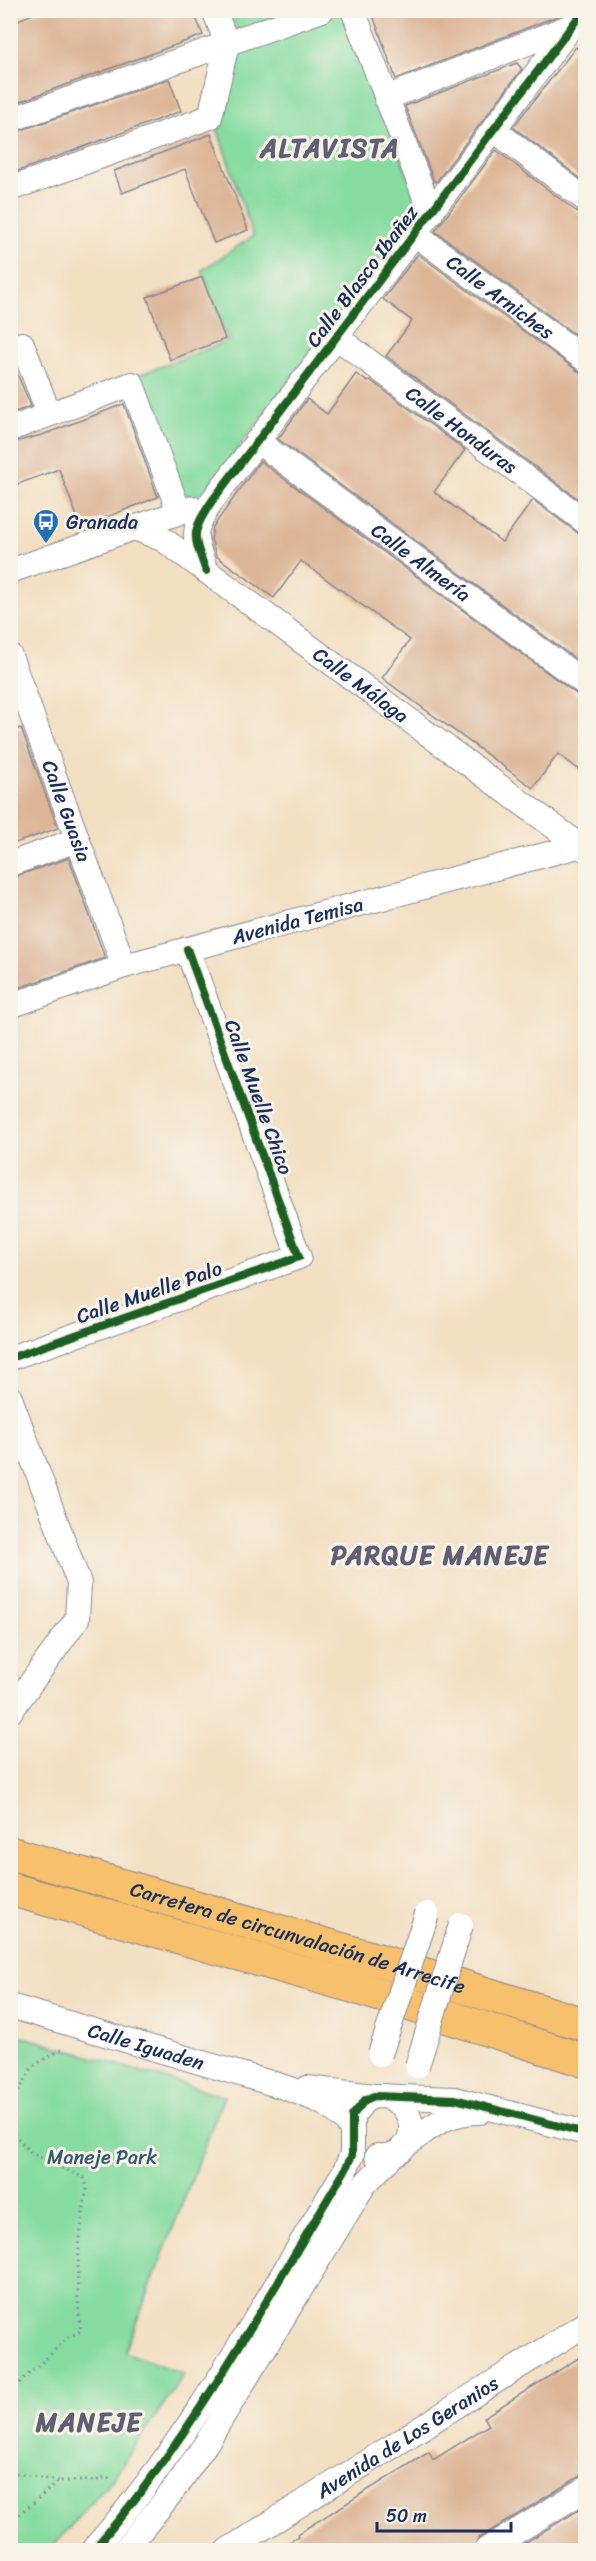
<svg xmlns="http://www.w3.org/2000/svg" width="596" height="2561" font-family="Sriracha,sans-serif">
  <style>
    .green { fill: #86dca0; stroke: #50867f; stroke-width: 1.5 }
    .building { fill: #dcb597 }
    .lines { fill: none; stroke-linecap: round; stroke-linejoin: round }
    .minor-casing { stroke: #878790; stroke-width: 26 }
    .highway-casing { stroke: #878790; stroke-width: 35 }
    .path { stroke: #878790; stroke-width: 3; stroke-dasharray: 1.5 4.5; stroke-linecap: butt }
    .minor { stroke: #fff; stroke-width: 24 }
    .highway { stroke: #f7c06c; stroke-width: 33 }
    .minor-bridge-casing { stroke: #878790; stroke-width: 26; stroke-linecap: butt }
    .minor-bridge { stroke: #fff; stroke-width: 24 }
    .cycleway-casing { stroke: #f7f3e8; stroke-width: 11 }
    .cycleway { stroke: #1b5e20; stroke-width: 8 }
    .labels { text-anchor: middle; stroke-width: 6; stroke-linejoin: round; paint-order: stroke }
    .street-label { font-size: 20px; fill: #1b2f5e; stroke: #f7f3e8 }
    .poi-label { font-size: 20px; fill: #1b2f5e; stroke: #f7f3e8; text-anchor: start }
    .park-label { font-size: 20px; fill: #365a6e; stroke: #f7f3e8 }
    .district-label { font-size: 26px; font-weight: bold; letter-spacing: 1.5px; fill: #5f5e72; stroke: #f7f3e8 }
  </style>
  <rect width="100%" height="100%" fill="#f7f3e8"/>
  <filter id="ink" filterUnits="userSpaceOnUse"><feTurbulence type="fractalNoise" baseFrequency=".0167" numOctaves="2"/><feDisplacementMap in="SourceGraphic" scale="12" xChannelSelector="R" yChannelSelector="G"/><feConvolveMatrix kernelMatrix="1 2 1 2 8 2 1 2 1" color-interpolation-filters="sRGB"/></filter>
  <filter id="wash" filterUnits="userSpaceOnUse"><feTurbulence type="fractalNoise" baseFrequency=".008" numOctaves="4" result="noise"/><feDisplacementMap in="SourceGraphic" scale="24" xChannelSelector="R" yChannelSelector="G"/><feGaussianBlur stdDeviation="1.35" result="paint"/><feColorMatrix in="noise" values="0 0 0 0 0 0 0 0 0 0 0 0 0 0 0 0 0 1.4 0 .05"/><feComposite in="paint" operator="in"/></filter>
  <g filter="url(#wash)">
    <rect width="100%" height="100%" fill="#f3dfc2"/>
    <!-- green -->
    <path class="green" d="M230,11H297L238,32Z
      M345,11L420,208L201,497L182,504L136,376L228,341L202,270L253,236L218,131L224,121L234,52Z
      M10,2033L224,2096L125,2352L184,2374L112,2480L49,2550H11Z"/>
    <g id="blocks">
      <!-- building -->
      <path class="building" d="M43,10H193L203,35L10,105V23Z
        M371,10H566L563,14L396,79Z
        M576,47L585,55V182L513,127Z
        M517,63L522,69L436,182L434,181L405,106Z
        M169,79L181,111L10,174V134Z
        M211,134L248,230L214,243L185,169L122,193L114,171Z
        M496,150L585,218V342L435,231Z
        M418,254L578,371L585,374V504L386,356L412,321L383,299Z
        M202,277L225,339L170,360L147,297Z
        M10,357L31,406L10,414Z
        M356,374L368,382L370,380L465,450L434,492L502,542L533,500L578,533L585,536V666L278,439L307,399L327,414Z
        M124,404L158,497L81,527L59,469L10,487V443L42,435Z
        M260,461L578,695L585,698V774L558,754L533,788L382,678L410,640L301,561L274,598L216,556L211,539L213,527Z
        M21,728L58,828L10,845V732Z
        M69,858L105,958L10,991V878Z
        M585,2354V2473L479,2538L472,2550H276L298,2537L297,2534L429,2452L433,2460L489,2425L484,2417Z
        M582,2508L585,2513V2550H513Z"/>
    </g>
  </g>
  <g filter="url(#ink)">
    <use href="#blocks" fill-opacity="0" stroke="#878790" stroke-width="1.5"/>
    <g class="lines">
      <defs>
        <g id="minor">
          <path d="M353,10L431,213"/>
          <path d="M386,98L574,25"/>
          <path d="M10,120L322,10"/>
          <path d="M494,130L586,200"/>
          <path d="M10,189L210,117L227,44L214,10"/>
          <path id="s1" d="M415,234L586,360"/>
          <path id="s2" d="M336,337L586,522"/>
          <path d="M22,344L49,414"/>
          <path d="M10,429L132,384L179,512"/>
          <path id="s3" d="M257,441L586,684"/>
          <path id="s4" d="M132,527L164,540L586,850"/>
          <path d="M10,571L192,508"/>
          <path d="M206,571C193,535 190,534 212,501L584,10"/>
          <path id="s5" d="M10,656L124,966"/>
          <path d="M10,864L77,840"/>
          <path id="s6" d="M10,1006L124,966L586,844"/>
          <path d="M10,1358L299,1257L187,949"/>
          <path d="M10,1398L79,1583L77,1619L10,1712"/>
          <path id="s7" d="M10,2006L284,2087C310,2097 333,2103 350,2126"/>
          <path d="M307,2088L374,2096"/>
          <path d="M403,2147C431,2128 444,2112 480,2112"/>
          <path d="M377,2156C418,2160 424,2107 384,2096"/>
          <path d="M93,2550C193,2437 265,2301 344,2172L352,2155V2116L365,2100L374,2096L455,2099L586,2133"/>
          <path d="M125,2550L176,2487L207,2442L364,2185L393,2155"/>
          <path id="s8" d="M228,2550L586,2324"/>
          <path d="M486,2550L586,2489"/>
        </g>
        <g id="highway">
          <path id="s9" d="M10,1853L378,1960L586,2025"/>
          <path d="M10,1889L355,1987L586,2061"/>
        </g>
      </defs>
      <!-- minor casing -->
      <use href="#minor" class="minor-casing"/>
      <!-- highway casing -->
      <use href="#highway" class="highway-casing"/>
      <!-- path -->
      <path class="path" d="M10,2107L33,2066L64,2048
        M10,2129L31,2153L84,2178L87,2187C79,2235 74,2283 81,2331L69,2337L15,2387L10,2366
        M10,2472L59,2481
        M10,2522L59,2481H95L106,2477L112,2480"/>
      <!-- minor -->
      <use href="#minor" class="minor"/>
      <!-- highway -->
      <use href="#highway" class="highway"/>
      <defs>
        <path id="minor-bridge" d="M380,2054L427,1914
          M417,2066L461,1925"/>
      </defs>
      <!-- minor-bridge casing -->
      <use href="#minor-bridge" class="minor-bridge-casing"/>
      <!-- minor-bridge -->
      <use href="#minor-bridge" class="minor-bridge"/>
      <defs>
        <path id="cycleway" d="M206,571C193,535 190,534 212,501L584,10
          M10,1358L299,1257L187,949
          M93,2550C193,2437 265,2301 344,2172L352,2155V2116L365,2100L374,2096L455,2099L586,2133"/>
      </defs>
      <!-- cycleway casing -->
      <use href="#cycleway" class="cycleway-casing"/>
      <!-- cycleway -->
      <use href="#cycleway" class="cycleway"/>
    </g>
  </g>
  <!-- icons -->
  <defs>
    <symbol id="bus-pin" viewBox="-11 -11 22 30"><path d="M0 17L-7.5 6A9.5 9.5 0 1 1 7.5 6Z" fill="#1f6fb2" stroke="#f7f3e8"/><path d="M-5-6H5V4H4V6H2V4H-2V6H-4V4H-5ZM-3.5-4V0h7V-4ZM-3.5 1.2v1.5H-2V1.2ZM2 1.2v1.5H3.5V1.2Z" fill="#fff"/></symbol>
  </defs>
  <g fill-rule="evenodd">
    <use href="#bus-pin" x="31" y="507" width="30" height="40"/>
  </g>
  <g class="labels">
    <!-- street labels -->
    <g class="street-label">
      <text transform="translate(362 276) rotate(-53)" y="7">Calle Blasco Ibañez</text>
      <text dy="7" stroke="none"><textPath href="#s1" startOffset="106">Calle Arniches</textPath></text>
      <text dy="7" stroke="none"><textPath href="#s2" startOffset="156">Calle Honduras</textPath></text>
      <text dy="7" stroke="none"><textPath href="#s3" startOffset="204">Calle Almería</textPath></text>
      <text dy="7" stroke="none"><textPath href="#s4" startOffset="279">Calle Málaga</textPath></text>
      <text dy="7" stroke="none"><textPath href="#s5" startOffset="165">Calle Guasia</textPath></text>
      <text dy="7" stroke="none"><textPath href="#s6" startOffset="300">Avenida Temisa</textPath></text>
      <text transform="translate(259 1097) rotate(70)" y="7">Calle Muelle Chico</text>
      <text transform="translate(149 1292) rotate(-19)" y="7">Calle Muelle Palo</text>
      <text dy="7" stroke="none"><textPath href="#s9" startOffset="300">Carretera de circunvalación de Arrecife</textPath></text>
      <text dy="7" stroke="none"><textPath href="#s7" startOffset="142">Calle Iguaden</textPath></text>
      <text dy="7" stroke="none"><textPath href="#s8" startOffset="212">Avenida de Los Geranios</textPath></text>
    </g>
    <!-- poi labels -->
    <g class="poi-label">
      <text x="66" y="529">Granada</text>
    </g>
    <!-- park labels -->
    <g class="park-label">
      <text x="102" y="2164">Maneje Park</text>
    </g>
    <!-- district labels -->
    <g class="district-label">
      <text x="330" y="157">ALTAVISTA</text>
      <text x="440" y="1564">PARQUE MANEJE</text>
      <text x="89" y="2431">MANEJE</text>
    </g>
  </g>
  <!-- margin -->
  <rect width="596" height="2561" fill="none" stroke="#f7f3e8" stroke-width="36"/>
  <!-- scale -->
  <path d="M377 2522v9h134v-9" fill="none" stroke="#1b2f5e" stroke-width="3"/>
  <text x="386" y="2522" font-size="18" fill="#1b2f5e" stroke="#f7f3e8" stroke-width="4.5" paint-order="stroke">50 m</text>
</svg>
